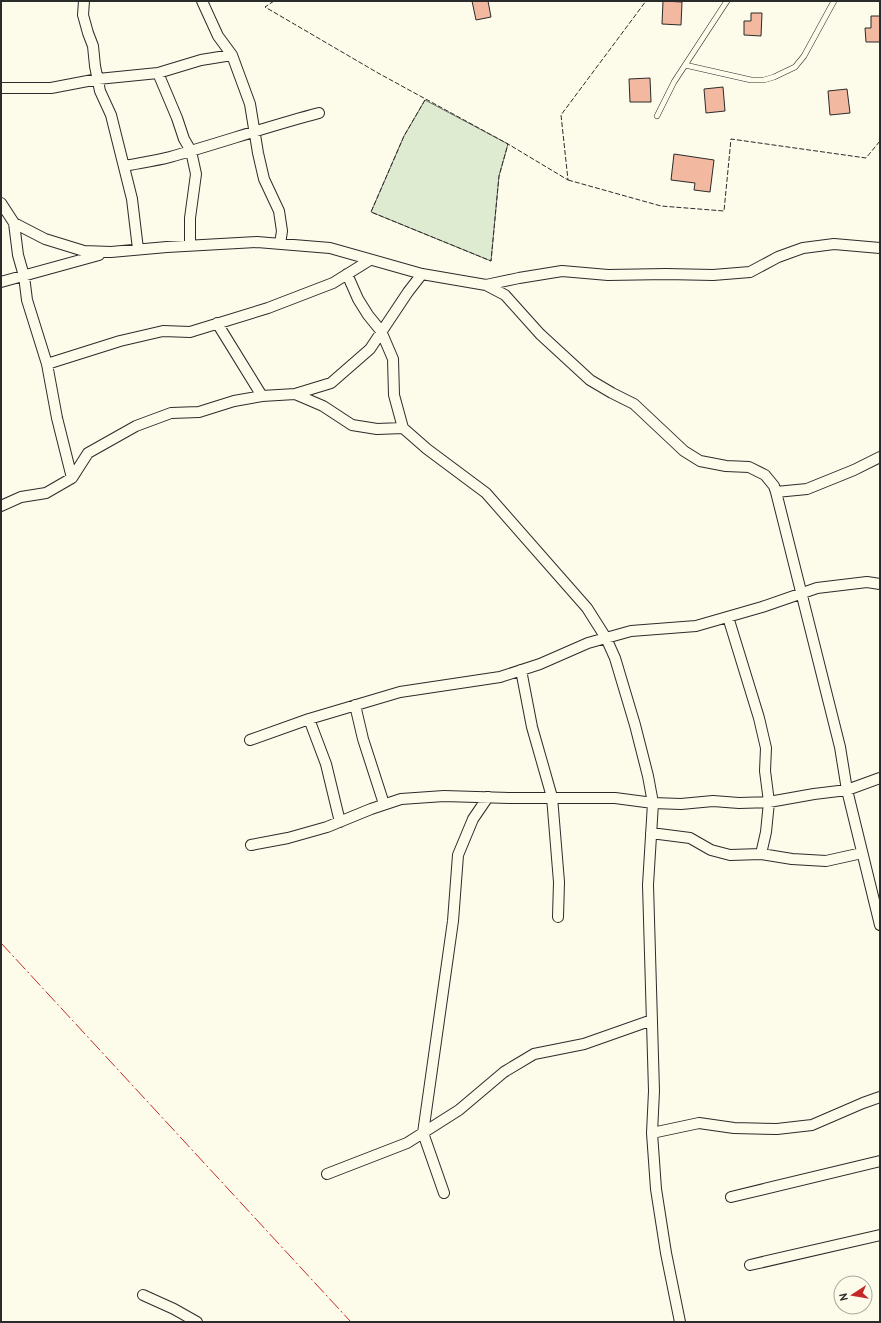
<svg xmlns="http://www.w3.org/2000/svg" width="881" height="1323" font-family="'PT Sans',sans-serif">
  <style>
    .green { fill: #deebd1; stroke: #74746e }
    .building { fill: #f2b8a0; stroke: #2b2b2b }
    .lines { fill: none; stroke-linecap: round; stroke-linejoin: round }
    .service-casing { stroke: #2b2b2b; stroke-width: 6 }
    .minor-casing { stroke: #2b2b2b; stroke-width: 12 }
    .service { stroke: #fdfbea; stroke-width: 5 }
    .minor { stroke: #fdfbea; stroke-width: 10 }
    .fence { stroke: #2b2b2b; stroke-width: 1; stroke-dasharray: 5 2; stroke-linecap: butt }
    .power { stroke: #c62828; stroke-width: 1; stroke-dasharray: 14 3 2 3; stroke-linecap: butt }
  </style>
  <rect width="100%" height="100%" fill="#fdfbea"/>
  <!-- green -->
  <path class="green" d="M425,100L508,144L499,176L491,261L371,212L404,136Z"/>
  <!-- building -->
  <path class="building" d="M472,1H488L491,17L476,20Z
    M663,1L682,2L681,25L662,24Z
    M751,13H762L761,36L744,35V21H751Z
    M871,16H880V42H866L865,28H871Z
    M650,78L651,102H630L629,79Z
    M723,87L725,111L706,113L704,89Z
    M847,89L850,113L830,115L828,91Z
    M674,154L714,160L710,192L694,190L695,183L671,180Z"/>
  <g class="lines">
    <defs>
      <path id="service" d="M685,65L751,80H764L774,77L795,67L804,56L834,1
        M657,116L674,82L727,1"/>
      <path id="minor" d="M84,1L83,15L88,33L93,46L95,66L100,91L111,115L132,199L138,249
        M202,1L218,36L232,55L250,104L258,153L264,179L279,211L282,231L280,244
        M158,73L177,118L184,139L191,151L196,174L190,218V245
        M1,88H51L98,79L158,73L201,60L232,55
        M124,166C139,163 155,161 170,157C220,143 269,126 319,113
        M1,203L14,223L45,239L84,251L111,252L167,247L257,242L330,248L422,274L486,285L505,295L540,334L590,380L612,393L634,404L684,451L700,461L726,466L749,467L765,475L774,486L776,492L840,747L847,790L880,925
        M14,223L18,255L24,276L27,300L47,364L57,418L72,478
        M347,274L358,299L368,315L381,331L393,359L394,395L403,428L427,449L486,493L587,608L606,638L615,658L635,725L648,776L653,803L648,885L654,1091L652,1133L656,1189L666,1253L680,1322
        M1,282L99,255
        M486,285L519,278L562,271L608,275L666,274L713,275L750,272L778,257L803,248L834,244L880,248
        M217,323L262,396
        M47,364L120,341L163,331L190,332L268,308L333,283L370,260
        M295,394L323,406L352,425L377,429L403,428
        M776,492L807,489L854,470L880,457
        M1,506L21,497L46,493L72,478L88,453L136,426L171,413L199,412L234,401L262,396L295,394L331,383L370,349L408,292L422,274
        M728,617L759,718L766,748L765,771L769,802L766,832L761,854
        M521,670L532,727L552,797L559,882L558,917
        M355,705L363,739L384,804
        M309,719L326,764L340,822
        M250,740L309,719L400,692L500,677L540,664L588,643L631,631L696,626L762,607L817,588L867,582L880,584
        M651,833L690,838L711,850L730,855L761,854L792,859L826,861L862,853
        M251,845L288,838L327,827L371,809L401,799L444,796L509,798H615L653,803L681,804L713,801L739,803L769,802L814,794L847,790L880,778
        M652,1133L699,1123L734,1128L777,1129L812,1125L863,1103L880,1097
        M327,1174L407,1143L459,1110L504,1072L534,1054L584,1044L652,1020
        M444,1193L423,1133L453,921L458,855L473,819L488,797
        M731,1197L880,1161
        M750,1265L880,1235
        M143,1295L174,1309L197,1322"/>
    </defs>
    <!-- service casing -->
    <use href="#service" class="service-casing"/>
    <!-- minor casing -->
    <use href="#minor" class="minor-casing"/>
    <!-- service -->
    <use href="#service" class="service"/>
    <!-- minor -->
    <use href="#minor" class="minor"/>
    <!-- fence -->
    <path class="fence" d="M274,1L265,7L378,73L508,144L568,180L561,115L646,1
      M425,100L404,136L371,212L491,261L499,176L508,144
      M568,180L661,206L724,211L731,139L866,158L880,141"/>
    <!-- power -->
    <path class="power" d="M1,943L351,1322"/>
  </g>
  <!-- border -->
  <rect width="881" height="1323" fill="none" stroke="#2b2b2b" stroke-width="4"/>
  <!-- north arrow -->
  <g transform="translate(853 1295) rotate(258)"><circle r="19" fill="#fdfbea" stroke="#a9a89e"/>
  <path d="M0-3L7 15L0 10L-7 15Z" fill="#c62828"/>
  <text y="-6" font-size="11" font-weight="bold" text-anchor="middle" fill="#2b2b2b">N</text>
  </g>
</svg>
